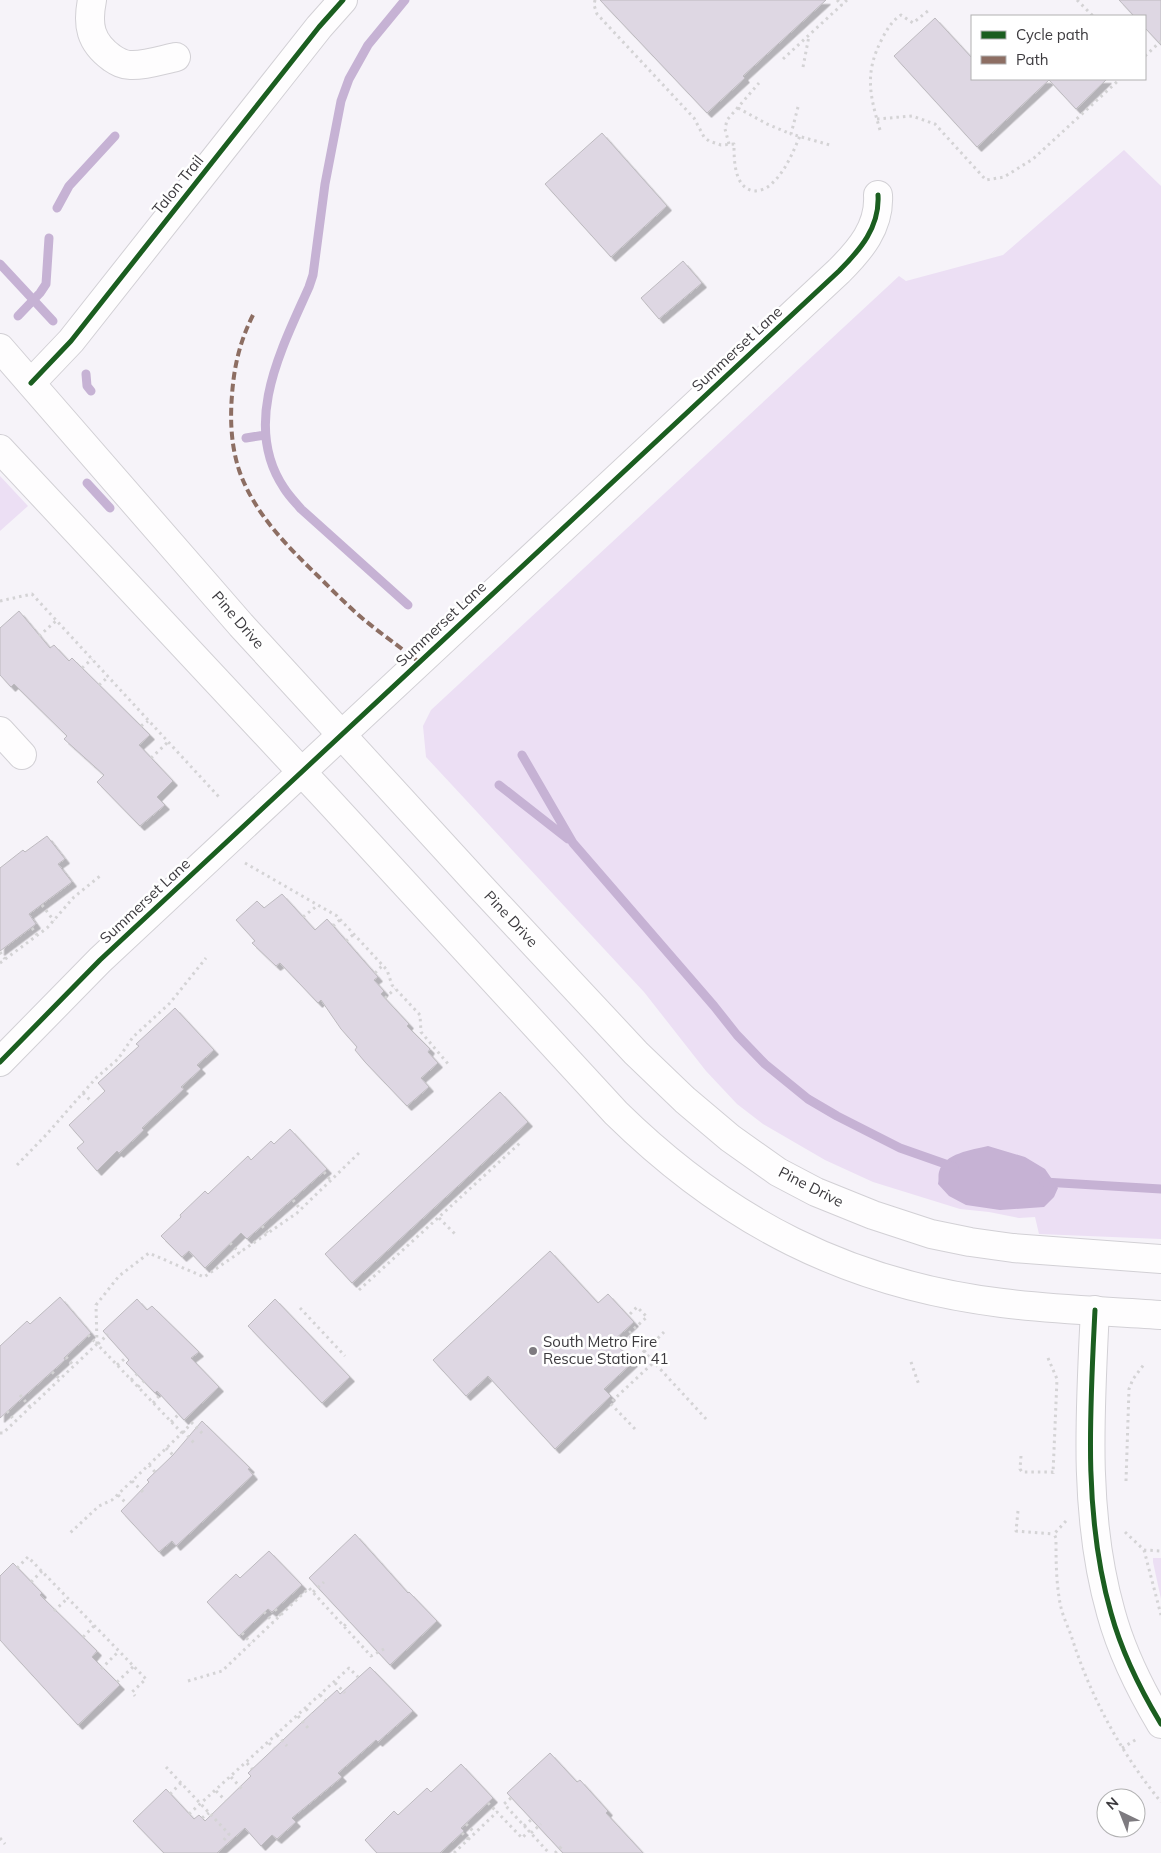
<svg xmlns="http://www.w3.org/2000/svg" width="1161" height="1853" font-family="Mulish,sans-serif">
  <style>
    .green { fill: #ecdff4 }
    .water { fill: #c6b2d4 }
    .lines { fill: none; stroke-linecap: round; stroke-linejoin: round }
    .stream { stroke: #c6b2d4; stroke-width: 9 }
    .building { fill: #ded7e3; stroke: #bdbabf; filter: url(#shadow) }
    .minor-casing { stroke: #d2d0d5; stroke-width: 30 }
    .major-casing { stroke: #d2d0d5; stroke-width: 30 }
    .path { stroke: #d4d3d5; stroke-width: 3; stroke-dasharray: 2.5 4; stroke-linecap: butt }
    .minor { stroke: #fefdfe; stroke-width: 28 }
    .major { stroke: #fefdfe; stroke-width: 28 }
    .quiet { stroke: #8d6e63; stroke-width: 4; stroke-dasharray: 8 4; stroke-linecap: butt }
    .cycleway-casing { stroke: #fff; stroke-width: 8 }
    .cycleway { stroke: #1b5e20; stroke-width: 5 }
    .poi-dot { fill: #7e7b80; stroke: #fff; stroke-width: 2 }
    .labels { text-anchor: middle; stroke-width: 5; stroke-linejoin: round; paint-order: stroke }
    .street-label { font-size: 15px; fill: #3d3b3f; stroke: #fff }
    .poi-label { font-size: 15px; fill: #3d3b3f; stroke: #fff; text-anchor: start }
  </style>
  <defs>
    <filter id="shadow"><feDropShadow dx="4.5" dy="4.5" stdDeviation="0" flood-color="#0004"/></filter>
  </defs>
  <rect width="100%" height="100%" fill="#f6f3f9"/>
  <!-- green -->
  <path class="green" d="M1124,150L1161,186V1239L1039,1234L1035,1217L1019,1218L989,1212L960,1209L873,1182L825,1160L763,1124L737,1104L706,1071L644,992L426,757L423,726L431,710L899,276L906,281L1003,255Z
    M0,476L28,506L0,531Z
    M1153,1558H1161V1599L1153,1562Z"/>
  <!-- water -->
  <path class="water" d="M988,1146L1025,1157L1045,1169L1058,1188L1054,1197L1044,1207L1000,1210L966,1205L949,1196L938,1184C939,1180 938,1175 939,1172C944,1153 972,1150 988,1146Z"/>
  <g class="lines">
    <!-- stream -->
    <path class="stream" d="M405,0L368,45L349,79L341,101L325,184L313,275L309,287C282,348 241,424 284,488C289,496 295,502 301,509L408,605
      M57,208L69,186L115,136
      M0,264L53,321
      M18,316L40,293L46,284L49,238
      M86,374L87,386L91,391
      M246,438L265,435
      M87,483L110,508
      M522,755L573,843L714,1006L737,1035L765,1064L808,1099L837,1116L900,1148L954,1167
      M499,785L568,839
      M1044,1182L1161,1189"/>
  </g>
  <!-- building -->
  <path class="building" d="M600,0H826L743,76L745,78L707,113Z
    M1119,0H1161V45L1145,28V16H1134Z
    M935,18L972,58V79H1107L1076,109L1049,80L977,147L894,56Z
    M602,133L667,206L611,257L545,184Z
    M683,261L702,283L659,319L641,298Z
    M19,611L50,648L54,645L69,661L72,658L150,735L139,745L173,781L157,797L165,805L140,826L97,782L104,775L64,739L67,736L14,684L11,687L0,675V628Z
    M47,836L65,859L58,864L72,882L29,914L36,924L0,951V868L23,850L25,852Z
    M282,894L315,930L327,919L378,977L374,980L384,991L381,994L409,1024L407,1026L430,1049L428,1052L438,1063L421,1078L429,1087L407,1106L365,1062L355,1050L357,1047L341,1029L321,1000L318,1003L280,963L276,966L252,943L255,941L236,920L257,901L264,908Z
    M175,1008L214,1050L197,1065L201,1069L181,1087L184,1089L142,1128L144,1130L119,1153L117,1151L97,1171L77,1148L84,1142L69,1125L105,1091L98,1083L139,1046L136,1044Z
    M500,1092L528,1122L352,1283L325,1254Z
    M290,1129L327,1169L247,1239L241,1233L205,1268L189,1251L182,1257L161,1236L181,1217L180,1215L205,1191L208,1194L248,1156L251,1160L271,1141L274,1144Z
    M550,1251L598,1303L608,1294L634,1322L613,1341L633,1362L604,1389L611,1396L555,1449L488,1376L466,1396L433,1360Z
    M60,1297L91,1333L64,1358L65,1360L0,1418V1346L27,1321L30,1324Z
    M137,1299L147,1310L152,1306L199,1352L191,1358L219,1387L184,1420L157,1391L155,1393L126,1363L129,1360L103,1331Z
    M275,1299L350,1377L322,1403L248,1326Z
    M202,1421L250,1468L248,1469L253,1475L176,1546L172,1541L159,1552L121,1511L149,1482L147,1480L173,1455Z
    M355,1534L408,1593L409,1592L437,1621L390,1665L309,1578Z
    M269,1551L302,1585L272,1612L268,1609L239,1636L207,1602L236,1574L240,1578Z
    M13,1563L42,1593L40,1595L97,1651L92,1657L120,1685L78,1725L0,1640V1576Z
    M370,1667L413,1711L378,1742L376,1740L338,1773L342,1777L292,1818L296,1822L277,1839L272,1835L261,1846L245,1828L217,1853H164L133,1821L166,1789L194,1819L199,1815L205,1821L251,1776L248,1773L301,1723L337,1690L340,1694Z
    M550,1753L577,1782L580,1780L608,1811L606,1813L643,1853H563L507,1793Z
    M461,1764L493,1798L461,1828L464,1831L440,1853H377L365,1840L394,1811L398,1815L427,1788L431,1792Z"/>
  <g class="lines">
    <defs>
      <path id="minor" d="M92,0C87,25 90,42 112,58C118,62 123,65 130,65C144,66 162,60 176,57
        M31,383L71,341L319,27L343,0
        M0,731L22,755
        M0,1062L100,960L839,271C860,250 880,227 878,195
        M1095,1310C1090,1411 1083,1515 1111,1613C1122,1653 1140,1689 1161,1724"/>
      <path id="major" d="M0,348L241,625L479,885L636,1053L685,1100L730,1138L778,1172L816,1192L873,1215L931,1234L970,1242L1013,1248L1161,1259
        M0,449L327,799L616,1113C727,1222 848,1284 1002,1303C1055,1310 1108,1311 1161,1315"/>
    </defs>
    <!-- minor casing -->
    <use href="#minor" class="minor-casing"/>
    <!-- major casing -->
    <use href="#major" class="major-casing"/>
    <!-- path -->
    <path class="path" d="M595,0L594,5L597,14L694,118L704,137L709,141L721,145L734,144C734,160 734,188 754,191C759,191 765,189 769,186C785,173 792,154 800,136
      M837,0L842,5
      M1077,0L1093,16
      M1145,56L1161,41
      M783,59L847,0
      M803,67L809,36
      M798,107L791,134L830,145
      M738,108L767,124L791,134
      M877,119L912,116L935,124L986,180L1004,177L1033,159L1120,79
      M880,130C870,96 864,73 882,39C887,29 892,21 901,15L913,23L929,10
      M729,144L725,129L727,120L759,83
      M0,601L32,594L219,797
      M39,636L57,620
      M82,668L92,659
      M99,685L108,677
      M141,726L148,721
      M151,758L168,742
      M245,863L337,916L387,970L392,985L420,1015L421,1032L449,1065
      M42,905L54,921
      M303,917L318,905
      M333,926L341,919
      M32,928L37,935
      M346,941L354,934
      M0,952L5,959
      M0,963L47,928L74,897L100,876
      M375,973L383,965
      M385,998L395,989
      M83,1093L93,1103
      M17,1165L46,1135L96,1078L118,1059L133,1037L170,1003L206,958
      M324,1172L331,1181
      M293,1200L301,1210
      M439,1218L456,1235
      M262,1226L268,1233
      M230,1243L240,1253
      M359,1290L520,1143
      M300,1308L345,1356
      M630,1314L637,1307L647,1317L628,1334L707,1420
      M88,1335L97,1344
      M97,1344L96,1305L119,1276L149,1253L204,1277L297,1213L361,1151
      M98,1344L108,1334
      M644,1352L664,1332
      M66,1357L74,1366
      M1048,1358L1057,1379L1053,1474
      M911,1362L919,1385
      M117,1365L127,1357
      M52,1372L60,1379
      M131,1380L137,1374
      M138,1387L144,1381
      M20,1395L30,1407
      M153,1403L160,1395
      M7,1411L15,1421
      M171,1422L180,1413
      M635,1429L610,1403L654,1362
      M183,1431L194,1443
      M0,1433H3L97,1344L182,1433L112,1500L99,1506L70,1533
      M182,1433L192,1423L203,1434
      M166,1448L173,1455
      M1021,1456L1020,1469L1022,1472H1054
      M149,1465L155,1472
      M132,1481L144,1493
      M1126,1481L1129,1389L1133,1379L1145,1363
      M118,1495L127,1504
      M1018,1511L1016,1531L1054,1534
      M1066,1521L1054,1534L1056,1538C1056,1560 1056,1581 1060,1603C1062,1614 1067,1625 1071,1635C1090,1696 1121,1753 1161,1802
      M1125,1532L1144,1550L1161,1551
      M1144,1550L1161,1615
      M17,1568L28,1557L146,1679L132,1692L135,1696
      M31,1582L42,1571
      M313,1592L324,1582
      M275,1609L281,1616
      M54,1611L68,1598
      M264,1612L273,1622
      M344,1626L349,1621
      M242,1633L251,1643
      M83,1637L94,1626
      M101,1669L119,1651
      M188,1681L222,1671L309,1588L371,1656L384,1649
      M117,1682L134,1666
      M335,1683L345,1693
      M320,1695L326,1701
      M306,1709L311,1714
      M298,1716L308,1728
      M277,1735L287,1746
      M269,1743L274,1748
      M1122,1748L1137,1739
      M247,1763L252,1769
      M166,1767L229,1834L223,1841
      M231,1777L242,1789
      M216,1791L226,1801
      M170,1794L181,1783
      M511,1798L504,1804L529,1831
      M488,1803L497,1812
      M189,1814L349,1668L358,1677
      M202,1818L209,1813
      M466,1824L475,1833
      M524,1826L532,1819
      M462,1833L468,1839
      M531,1833L541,1824
      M0,1838L5,1844
      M454,1853L497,1812L522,1838L529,1831L549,1853
      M555,1853L562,1846"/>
    <!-- minor -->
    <use href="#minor" class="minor"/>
    <!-- major -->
    <use href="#major" class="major"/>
    <!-- quiet -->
    <path class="quiet" d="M253,315C240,341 234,366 232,395C230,420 231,445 239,470C254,513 286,545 318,576C332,590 346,604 362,618C380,633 400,647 419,662"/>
    <defs>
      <path id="cycleway" d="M31,383L71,341L319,27L343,0
        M0,1062L100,960L839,271C860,250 880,227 878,195
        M1095,1310C1090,1411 1083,1515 1111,1613C1122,1653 1140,1689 1161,1724"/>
    </defs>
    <!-- cycleway casing -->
    <use href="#cycleway" class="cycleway-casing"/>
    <!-- cycleway -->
    <use href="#cycleway" class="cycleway"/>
  </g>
  <!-- markers -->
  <circle class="poi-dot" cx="533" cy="1351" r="5"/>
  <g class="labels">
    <!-- street labels -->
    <g class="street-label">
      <text transform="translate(178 185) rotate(-51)" y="5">Talon Trail</text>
      <text transform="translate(737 349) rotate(-43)" y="5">Summerset Lane</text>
      <text transform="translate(238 620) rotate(49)" y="5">Pine Drive</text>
      <text transform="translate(441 624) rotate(-43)" y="5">Summerset Lane</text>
      <text transform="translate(145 901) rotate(-43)" y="5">Summerset Lane</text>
      <text transform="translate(511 919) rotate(47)" y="5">Pine Drive</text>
      <text transform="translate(811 1187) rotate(27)" y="5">Pine Drive</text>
    </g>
    <!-- poi labels -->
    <g class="poi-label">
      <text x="543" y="1347">South Metro Fire<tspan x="543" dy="17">Rescue Station 41</tspan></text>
    </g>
  </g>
  <!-- legend -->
  <rect x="971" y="15" width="175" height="65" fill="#ffffff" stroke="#b1b1b2"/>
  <rect x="981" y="31" width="25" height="8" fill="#1b5e20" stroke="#b1b1b2"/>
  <text x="1016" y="40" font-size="15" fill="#3d3b3f">Cycle path</text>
  <rect x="981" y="56" width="25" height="8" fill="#8d6e63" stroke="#b1b1b2"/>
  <text x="1016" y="65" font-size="15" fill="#3d3b3f">Path</text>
  <!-- north arrow -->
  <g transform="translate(1121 1813) rotate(317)"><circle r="24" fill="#ffffff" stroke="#b1b1b2"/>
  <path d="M0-4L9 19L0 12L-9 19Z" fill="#7e7b80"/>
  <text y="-8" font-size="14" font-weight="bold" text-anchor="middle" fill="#3d3b3f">N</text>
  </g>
</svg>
